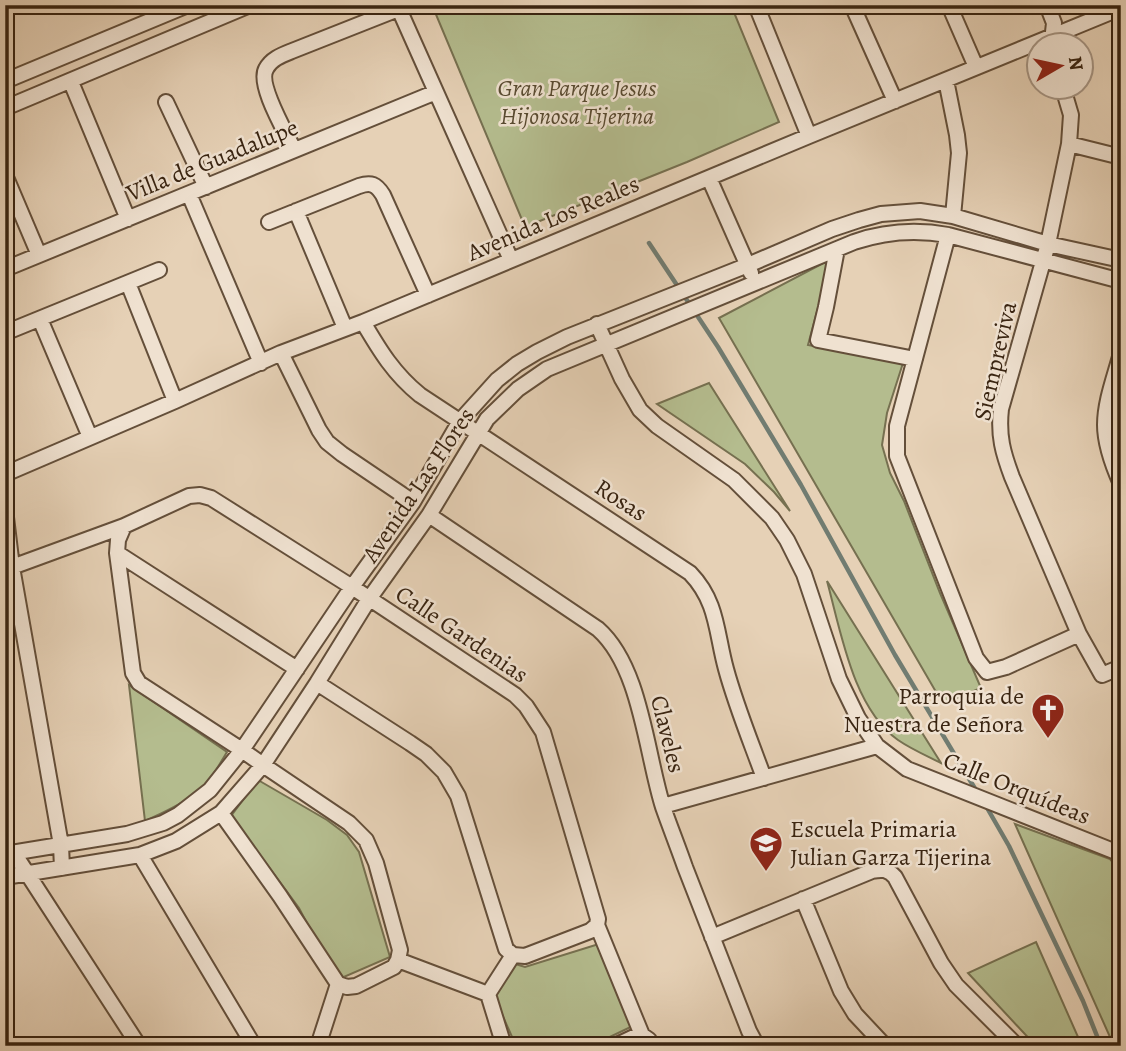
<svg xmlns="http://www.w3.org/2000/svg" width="1126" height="1051" font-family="Alegreya,serif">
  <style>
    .green { fill: #b4bc8e; stroke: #767050; stroke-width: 2 }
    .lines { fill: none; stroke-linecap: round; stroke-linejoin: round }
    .stream { stroke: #717c71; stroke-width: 4.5 }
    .minor-casing { stroke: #644f3a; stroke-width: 18 }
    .minor { stroke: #efe1d0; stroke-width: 14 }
    .labels { text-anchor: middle; stroke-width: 5; stroke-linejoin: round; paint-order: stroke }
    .park-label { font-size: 24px; font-style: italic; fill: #584a30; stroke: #efe1d0 }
    .street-label { font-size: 24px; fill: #392411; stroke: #efe1d0 }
    .poi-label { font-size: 24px; fill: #392411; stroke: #efe1d0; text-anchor: end }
  </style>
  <rect width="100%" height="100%" fill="#e6d1b6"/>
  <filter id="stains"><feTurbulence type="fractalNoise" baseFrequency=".00286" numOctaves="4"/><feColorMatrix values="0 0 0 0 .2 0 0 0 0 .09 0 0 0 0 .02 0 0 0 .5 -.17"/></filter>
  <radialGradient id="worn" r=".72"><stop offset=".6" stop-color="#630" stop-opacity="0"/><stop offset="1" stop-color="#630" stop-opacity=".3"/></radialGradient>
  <!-- green -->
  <path class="green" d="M432,5H731L779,122L687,162L525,227Z
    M831,259L808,345L903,363L887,413L882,445L890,473L904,501L940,593L981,688L943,704L719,318Z
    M709,383L790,511L774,492L745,464L657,404Z
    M827,581L941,763C927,756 911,749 898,740C853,708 841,632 827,581Z
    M129,685L227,752C218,767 209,783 196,793C181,805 162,813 145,821Z
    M258,780L327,820L347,835L359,852L390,957L337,980L299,908L231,816Z
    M1015,824L1110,859L1121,872V1046H1114Z
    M1036,942L1082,1046H1036L968,973Z
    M602,943L637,1024L591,1046H516L494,996L512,963L525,967Z"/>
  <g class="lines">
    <!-- stream -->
    <path class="stream" d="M649,243L718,347L801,485L895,655L977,792
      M986,806L1009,846L1083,1001L1101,1046"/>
    <defs>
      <path id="minor" d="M756,5L809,136
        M852,5L895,101
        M949,5L976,67
        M1047,5L1054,23L1052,41
        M399,9L511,260
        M946,80L957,135L959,153L953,216
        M5,81L188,5
        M71,82L128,219
        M1063,88L1071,115L1069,144L1048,244L1001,409C998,436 1003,453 1012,477L1079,634L1102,675L1121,667
        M166,102L206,187
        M5,108L250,5
        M1069,144L1121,157
        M294,150C287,134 257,85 266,69C271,59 282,55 292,51L406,6
        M5,175L39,255
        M709,178L751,273
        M189,194L261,363
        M296,211L345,328
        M269,222L359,186C371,182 376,184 383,195L428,295
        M948,235L897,426V456L976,658L987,672L1006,667L1079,634
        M837,249L826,307L818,340L915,359
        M5,269L436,92
        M128,283L175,401
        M40,319L90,437
        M363,322C380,351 394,374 420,395L690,573C718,602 716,633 726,669C736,706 751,742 764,778
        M597,324L622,379L640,410L657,426L734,480L772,518L787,540L804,574L839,679L858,718L877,746L907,769L1121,854
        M7,332L159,270
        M281,353L319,430L327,442L342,454L413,502
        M1121,353C1115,376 1105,401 1105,425C1105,445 1113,466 1121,484
        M5,474L175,401L281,353L363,322L809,136L1121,8
        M5,509L12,567L61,845L62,868
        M429,515L598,629C641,667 646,753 663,807C670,827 678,847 685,867C706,922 728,976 749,1031L757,1046
        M124,526L118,540L117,553L133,673L139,683L242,750L263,765L349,823L366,840L376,863L400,950L398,960L394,967L356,986L347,987L338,984
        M117,553L297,669
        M12,567L124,526L189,496L200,495L211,498L352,587L515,695L526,706L543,732L598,919L597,925L642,1035L649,1040L651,1046
        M317,683L410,743L426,754L444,772L458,796L506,949L513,955
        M663,806L877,746
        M221,813L280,896L338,984
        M14,853L139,1046
        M5,854L127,834L163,823L178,815L210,790L242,750L352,587L413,502L460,421L497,380L517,364L537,352L567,337L748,265L832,229L859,220L881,214L920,211L953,216L1048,244L1121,260
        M140,855L254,1046
        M5,877L140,855L176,841L221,813L263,765L317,683L369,599L429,515L487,419L518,389L547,369L854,242C886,231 915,229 948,235L1121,281
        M803,899L841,991L855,1014L885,1046
        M712,937L872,871C882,869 888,869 895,877L941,963L956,985L1017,1046
        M513,955L525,956L590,931L597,925
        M398,960L488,994
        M488,994L504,1046
        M488,994L513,955
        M318,1046L338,984
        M615,1046L636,1036L642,1035"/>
    </defs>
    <!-- minor casing -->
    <use href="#minor" class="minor-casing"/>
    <!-- minor -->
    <use href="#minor" class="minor"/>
  </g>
  <!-- icons -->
  <defs>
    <symbol id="church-pin" viewBox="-11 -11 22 30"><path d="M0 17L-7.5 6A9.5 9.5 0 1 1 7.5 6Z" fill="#8f2418" stroke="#efe1d0"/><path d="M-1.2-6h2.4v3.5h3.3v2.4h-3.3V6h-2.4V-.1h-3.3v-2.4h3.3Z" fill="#fff"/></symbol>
    <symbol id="school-pin" viewBox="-11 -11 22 30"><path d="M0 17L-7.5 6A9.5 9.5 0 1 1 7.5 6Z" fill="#8f2418" stroke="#efe1d0"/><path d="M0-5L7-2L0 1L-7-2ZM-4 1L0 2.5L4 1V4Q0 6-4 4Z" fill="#fff"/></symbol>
  </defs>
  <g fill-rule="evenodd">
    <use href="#church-pin" x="1029" y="691" width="38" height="52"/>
    <use href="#school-pin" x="747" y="824" width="38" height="52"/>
  </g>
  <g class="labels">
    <!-- park labels -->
    <g class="park-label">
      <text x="577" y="96">Gran Parque Jesus<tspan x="577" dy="28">Hijonosa Tijerina</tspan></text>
    </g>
    <!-- street labels -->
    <g class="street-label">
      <text transform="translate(212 160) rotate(-22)" y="8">Villa de Guadalupe</text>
      <text transform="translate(553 218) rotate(-23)" y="8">Avenida Los Reales</text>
      <text transform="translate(995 361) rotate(-77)" y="8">Siempreviva</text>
      <text transform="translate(418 485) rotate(-56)" y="8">Avenida Las Flores</text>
      <text transform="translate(621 500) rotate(33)" y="8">Rosas</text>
      <text transform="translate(462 634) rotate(34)" y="8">Calle Gardenias</text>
      <text transform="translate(668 734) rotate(76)" y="8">Claveles</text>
      <text transform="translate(1017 788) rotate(22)" y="8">Calle Orquídeas</text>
    </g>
    <!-- poi labels -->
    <g class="poi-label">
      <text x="1024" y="704">Parroquia de<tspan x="1024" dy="28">Nuestra de Señora</tspan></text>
      <text x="790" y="837" text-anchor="start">Escuela Primaria<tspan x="790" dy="28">Julian Garza Tijerina</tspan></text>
    </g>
  </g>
  <!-- margin -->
  <rect width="1126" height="1051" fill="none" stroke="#e6d1b6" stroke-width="28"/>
  <rect x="7" y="7" width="1112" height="1037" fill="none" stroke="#392411" stroke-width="3.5"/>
  <rect x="14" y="14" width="1098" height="1023" fill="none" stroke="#392411" stroke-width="2"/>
  <!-- north arrow -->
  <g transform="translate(1060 66) rotate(81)"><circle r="33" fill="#efe1d0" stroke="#a69584" stroke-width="2"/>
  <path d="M0-5L12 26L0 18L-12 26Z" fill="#8f2418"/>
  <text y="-10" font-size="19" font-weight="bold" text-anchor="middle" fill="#392411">N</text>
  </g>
  <rect width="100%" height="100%" filter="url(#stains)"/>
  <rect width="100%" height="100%" fill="url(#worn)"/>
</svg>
